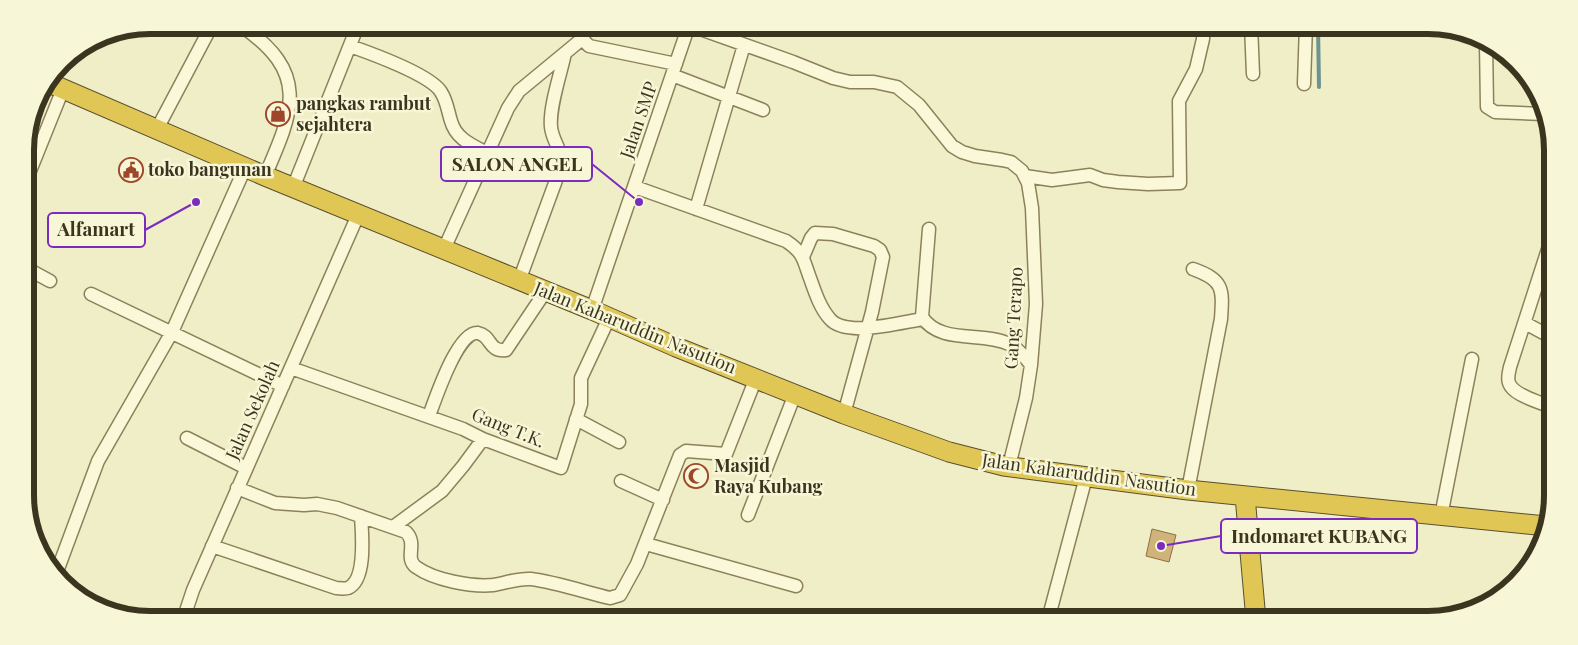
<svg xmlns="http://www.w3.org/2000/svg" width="1578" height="645" font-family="'Playfair Display',serif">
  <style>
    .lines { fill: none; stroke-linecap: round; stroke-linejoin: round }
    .stream { stroke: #6d9292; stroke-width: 4 }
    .building { fill: #cfb37b; stroke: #8c7140 }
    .minor-casing { stroke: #8c815b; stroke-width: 15 }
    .highway-casing { stroke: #594e2f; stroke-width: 21 }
    .minor { stroke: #faf8d9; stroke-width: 12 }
    .highway { stroke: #e0c755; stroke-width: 19 }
    .labels { text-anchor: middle; stroke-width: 5; stroke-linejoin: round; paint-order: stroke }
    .poi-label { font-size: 18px; font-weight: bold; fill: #3b341f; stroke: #f7f6d6; text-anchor: start }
    .street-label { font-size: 18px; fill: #3b341f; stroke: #f7f6d6 }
    .rim { fill: none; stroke: #3b341f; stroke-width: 6 }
    .leader { fill: none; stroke: #7b2cbf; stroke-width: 2 }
    .callout-dot { fill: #7b2cbf; stroke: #f7f6d6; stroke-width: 2 }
    .callout { fill: #f7f6d6; stroke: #7b2cbf; stroke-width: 2 }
    .callout-label { font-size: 19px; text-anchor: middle; font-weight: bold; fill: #3b341f }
  </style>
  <rect width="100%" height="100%" fill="#f0eec6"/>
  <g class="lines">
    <!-- stream -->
    <path class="stream" d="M1318,25L1319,87"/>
  </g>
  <!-- building -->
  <path class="building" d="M1152,529L1176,535L1169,562L1146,556Z"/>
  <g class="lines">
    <defs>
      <path id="minor" d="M240,25C310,72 294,110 265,176
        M581,25C578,34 583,40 589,46L676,64
        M689,25L793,62L833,78L850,82H874L897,87L919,105L952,146L962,152L975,156L1002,160L1011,162L1022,171L1028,183L1032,208L1036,304L1031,365L1026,398L1009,466
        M1251,25L1253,74
        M1486,43L1487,107L1495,112L1543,114
        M350,46C370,53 431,75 441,92C447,101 448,112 451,121C456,139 472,145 487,153
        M672,75L763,110
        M1304,84L1306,25
        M157,129L212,25
        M1025,176L1052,180L1090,175L1103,180L1118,182L1148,184L1180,183L1179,101L1196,69L1203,39V25
        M26,181L63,89
        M635,187L786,241C804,253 803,259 810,278C815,292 820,308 830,319C846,338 902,322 923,319
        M293,188L358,25
        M696,209L744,45
        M929,229L922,317C941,345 981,331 1009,344C1018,348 1025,357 1031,365
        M444,249L508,108L519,91L582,39
        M803,257L811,238L815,233L833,234L874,246L880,250L883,257L872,312L844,414
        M26,268L50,281
        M519,281L562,164C562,150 552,140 551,127C549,107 561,73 565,53
        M91,294L283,386
        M592,310L689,25
        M1525,323L1549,336
        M291,368L463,429L483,439L561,468L581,404V378L609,318
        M1548,406C1537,401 1513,395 1509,383C1507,378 1509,372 1510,367L1550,243
        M429,416C435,400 458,330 478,333C492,336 488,352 506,350L545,292
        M576,419L619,442
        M187,438L246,468
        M621,481L663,500
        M237,488L275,503L304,505L317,504L337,508L406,532C418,544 404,558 416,567C434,580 471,587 493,585C506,583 518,578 531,579C555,582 585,592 610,598L620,595L637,564L680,455L686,451L726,454L756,378
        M1188,490L1221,319C1223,289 1224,280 1193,269
        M748,515L795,394
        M1441,516L1472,359
        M393,527L442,491L463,466L483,439
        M646,544L796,586
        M212,546L336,588C339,588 345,589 348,588C367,580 362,533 361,516
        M55,577L98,461L172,332L245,168
        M183,620L193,590L358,215
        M1048,620L1086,477"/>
      <path id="highway" d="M47,82L265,176L592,310L676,347L844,414L949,452L1004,466L1188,490L1546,526
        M1245,496L1256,620"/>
    </defs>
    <!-- minor casing -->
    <use href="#minor" class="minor-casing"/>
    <!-- highway casing -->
    <use href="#highway" class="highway-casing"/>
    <!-- minor -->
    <use href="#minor" class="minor"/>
    <!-- highway -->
    <use href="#highway" class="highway"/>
  </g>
  <!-- icons -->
  <defs>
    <symbol id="shop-ring" viewBox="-11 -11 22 22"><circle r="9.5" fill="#f7f6d6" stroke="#9d4629" stroke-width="1.5"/><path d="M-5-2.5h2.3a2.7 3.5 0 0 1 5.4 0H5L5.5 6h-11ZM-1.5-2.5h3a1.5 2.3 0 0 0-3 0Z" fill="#9d4629"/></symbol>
    <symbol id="civic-ring" viewBox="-11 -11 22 22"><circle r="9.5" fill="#f7f6d6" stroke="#9d4629" stroke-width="1.5"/><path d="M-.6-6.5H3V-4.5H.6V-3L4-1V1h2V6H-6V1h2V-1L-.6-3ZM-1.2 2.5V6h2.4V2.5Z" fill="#9d4629"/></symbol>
    <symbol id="mosque-ring" viewBox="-11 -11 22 22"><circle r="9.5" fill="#f7f6d6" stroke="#9d4629" stroke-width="1.5"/><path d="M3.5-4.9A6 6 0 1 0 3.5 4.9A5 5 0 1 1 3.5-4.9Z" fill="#9d4629"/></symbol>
  </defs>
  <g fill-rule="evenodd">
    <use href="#shop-ring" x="264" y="100" width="28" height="28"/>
    <use href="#civic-ring" x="117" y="156" width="28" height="28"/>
    <use href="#mosque-ring" x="682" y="462" width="28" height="28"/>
  </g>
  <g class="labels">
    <!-- poi labels -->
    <g class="poi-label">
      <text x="296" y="110">pangkas rambut<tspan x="296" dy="21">sejahtera</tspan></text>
      <text x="148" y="176">toko bangunan</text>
      <text x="714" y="472">Masjid<tspan x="714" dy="21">Raya Kubang</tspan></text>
    </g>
    <!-- street labels -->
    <g class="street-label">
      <text transform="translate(639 120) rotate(-71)" y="6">Jalan SMP</text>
      <text transform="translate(1014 318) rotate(-87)" y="6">Gang Terapo</text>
      <text transform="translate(635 328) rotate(22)" y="6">Jalan Kaharuddin Nasution</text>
      <text transform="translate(253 410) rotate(-66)" y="6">Jalan Sekolah</text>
      <text transform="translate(508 428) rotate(22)" y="6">Gang T.K.</text>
      <text transform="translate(1089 475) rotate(8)" y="6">Jalan Kaharuddin Nasution</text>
    </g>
  </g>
  <!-- crop -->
  <path d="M0 0H1578V645H0ZM150 34H1428A116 116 0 0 1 1544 150V495A116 116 0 0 1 1428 611H150A116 116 0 0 1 34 495V150A116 116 0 0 1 150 34Z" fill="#f7f6d6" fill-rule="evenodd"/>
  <path class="rim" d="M150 34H1428A116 116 0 0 1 1544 150V495A116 116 0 0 1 1428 611H150A116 116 0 0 1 34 495V150A116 116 0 0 1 150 34Z"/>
  <!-- callouts -->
  <path class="leader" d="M639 202L592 164M196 202L145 230M1161 546L1221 536"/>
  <g class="callout-dot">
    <circle cx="639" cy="202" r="5"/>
    <circle cx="196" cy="202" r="5"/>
    <circle cx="1161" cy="546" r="5"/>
  </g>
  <g class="callout">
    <rect x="441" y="147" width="151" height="34" rx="5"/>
    <rect x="48" y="213" width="97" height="34" rx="5"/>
    <rect x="1221" y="519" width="196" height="34" rx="5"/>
  </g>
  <g class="callout-label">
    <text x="517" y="171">SALON ANGEL</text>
    <text x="96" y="236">Alfamart</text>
    <text x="1319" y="543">Indomaret KUBANG</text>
  </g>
</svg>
